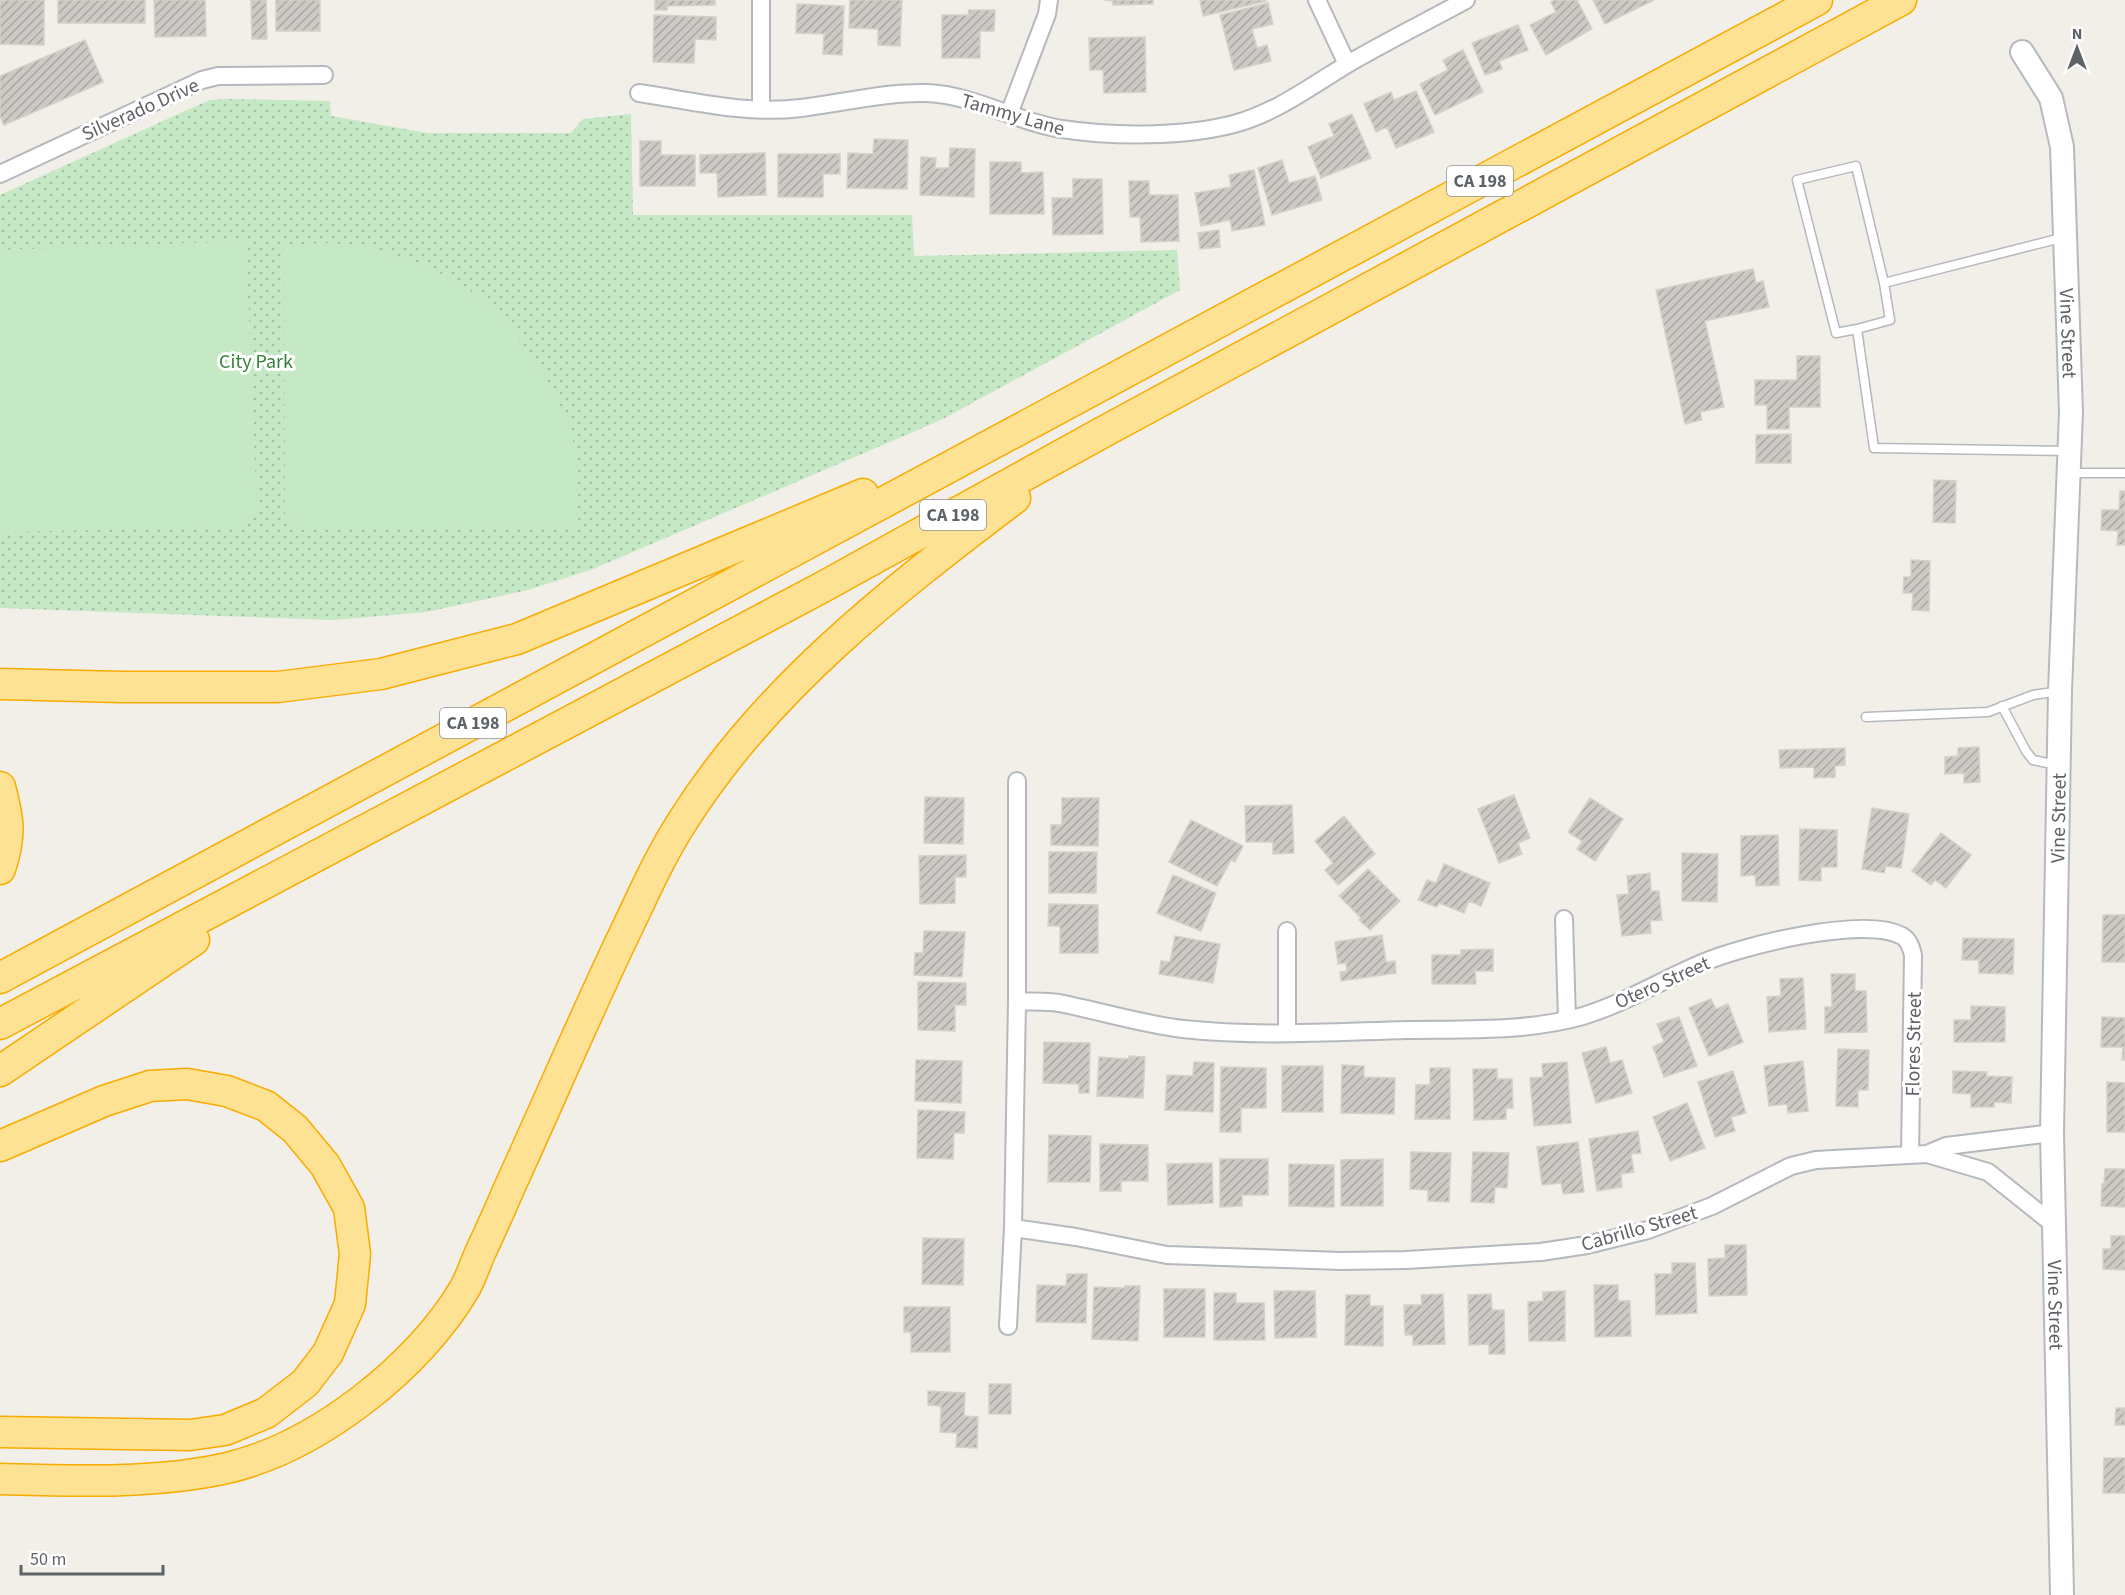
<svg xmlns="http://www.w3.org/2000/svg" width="2125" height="1595" font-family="'Source Sans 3',sans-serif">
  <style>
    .grass { fill: url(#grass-dots) }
    .pitch { fill: #c5e8c5 }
    .building { fill: url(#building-hatch); stroke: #d6d1c6; stroke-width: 1.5 }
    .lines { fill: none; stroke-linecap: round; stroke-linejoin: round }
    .lane-casing { stroke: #b5b8bc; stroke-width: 11 }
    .street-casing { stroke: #b5b8bc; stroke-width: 20 }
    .secondary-casing { stroke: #b6babf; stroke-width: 26 }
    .highway-casing { stroke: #f9ab00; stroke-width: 33 }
    .lane { stroke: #fff; stroke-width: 8 }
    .street { stroke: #fff; stroke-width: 16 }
    .secondary { stroke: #fff; stroke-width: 22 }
    .highway { stroke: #fde293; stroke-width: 30 }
    .labels { text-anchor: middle; stroke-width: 6; stroke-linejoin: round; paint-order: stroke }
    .shield { fill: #fff; stroke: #8f9295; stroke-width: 1.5 }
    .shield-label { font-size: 18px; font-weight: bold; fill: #5f6368 }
    .street-label { font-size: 20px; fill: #5f6368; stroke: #fff }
    .park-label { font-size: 20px; fill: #348238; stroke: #fff }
  </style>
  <defs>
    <pattern id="grass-dots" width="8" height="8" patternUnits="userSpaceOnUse" patternTransform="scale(1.5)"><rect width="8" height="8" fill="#c5e8c5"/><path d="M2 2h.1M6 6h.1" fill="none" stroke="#a3c0a4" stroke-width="1.8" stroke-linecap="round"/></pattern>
    <pattern id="building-hatch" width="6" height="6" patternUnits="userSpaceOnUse" patternTransform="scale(1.5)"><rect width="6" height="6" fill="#cccac5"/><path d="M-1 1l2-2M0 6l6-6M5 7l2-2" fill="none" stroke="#a9a8a4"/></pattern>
  </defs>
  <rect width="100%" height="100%" fill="#f1efe8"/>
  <!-- grass -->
  <path class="grass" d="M227,99L330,101L331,116L427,133H571L583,119L631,114L633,215H912L914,256L1177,250L1180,290L941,420L593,569L528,590L426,612L334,620L0,608V195L196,106L210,100Z"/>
  <!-- pitch -->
  <path class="pitch" d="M246,241L257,513L242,527L0,532V250Z
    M323,243L366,245L414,261L458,282L503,314L550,384L567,420L578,459V526L301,530L285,514L284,245Z"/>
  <!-- building -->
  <path class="building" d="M0,0H44V45L0,44Z
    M58,0H145V23H58Z
    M154,0H205L206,36L155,37Z
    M251,0H266L267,39H252Z
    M276,0H320V31H276Z
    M655,0H715V5L667,6V10H655Z
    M850,0H902L900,46L878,45V29L849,28Z
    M1104,0H1153V4L1113,5V1Z
    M1200,0H1265L1266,1L1203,16Z
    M1554,0H1577L1592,29L1546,55L1530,25L1556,12L1551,2Z
    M1593,0H1654L1605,24Z
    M1268,3L1273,24L1252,29L1257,48L1267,45L1271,61L1234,70L1220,15Z
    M797,4L844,6L842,55L823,54L824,34L796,33Z
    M969,10H995L994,31H980V58H942V15H968Z
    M654,15L716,17V40L695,39L694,63L653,62Z
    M1518,25L1528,50L1499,61L1502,69L1485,75L1472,43Z
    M1145,37L1146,92L1104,93L1103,70H1090L1089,38Z
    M85,40L103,82L4,125L0,116V76Z
    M1463,50L1483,92L1435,115L1420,84L1448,70L1443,60Z
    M1416,91L1434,132L1396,148L1387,127L1376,132L1364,104L1391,92L1394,100Z
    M1352,114L1371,158L1321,178L1308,147L1334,136L1329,124Z
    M874,139L908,140L907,189L847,188L848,153L873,154Z
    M640,141H661V155H695V186H640Z
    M950,148L975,149L974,197L920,195L921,157L936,158L935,168H949Z
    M765,153L766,195L718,197L717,173H700V155Z
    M778,154H840V174H823V197H778Z
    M1282,160L1289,183L1315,176L1322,200L1272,215L1258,168Z
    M990,162H1021V173L1043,172L1044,214H990Z
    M1254,170L1265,225L1232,231L1230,220L1201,226L1195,193L1231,187L1229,175Z
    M1073,179H1102L1103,234L1053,235L1052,198H1073Z
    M1129,181H1149V195H1178L1179,241L1141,242L1140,217H1130Z
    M1219,230L1220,247L1200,249L1198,233Z
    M1753,269L1756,283L1763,281L1769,307L1705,321L1724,407L1700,412L1702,420L1685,424L1656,290Z
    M1797,356H1820V407H1789V429H1767V405H1755V380H1797Z
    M1791,434V463H1756V435Z
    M1934,480L1956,481L1955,523L1933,522Z
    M2120,491H2125V545H2117L2118,531L2101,530L2102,510H2119Z
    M1911,560L1930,561L1929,611L1912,610L1913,593H1903L1904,577H1911Z
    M1979,747L1980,782L1964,783V773L1945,774V757L1958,756V748Z
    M1845,748V765L1835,766V777L1814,778V767L1780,768L1779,750Z
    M1514,795L1530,838L1518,843L1522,854L1499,863L1478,809Z
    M925,797L964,798L963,844L924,843Z
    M1062,798H1099L1098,846L1051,845V825H1062Z
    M1590,798L1623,819L1595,861L1577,849L1582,841L1568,832Z
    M1292,805L1294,853L1273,854V842H1246L1245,806Z
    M1872,808L1909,814L1901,868L1886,866L1884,873L1862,869Z
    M1344,816L1375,854L1338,885L1325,870L1333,863L1315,841Z
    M1191,820L1243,846L1235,862L1231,860L1217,886L1169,862Z
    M1800,829L1837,830V867H1821V881L1799,880Z
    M1941,833L1971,855L1946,888L1935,880L1931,885L1912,871Z
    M1778,835L1779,885L1756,886L1755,875L1741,876V836Z
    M1049,852H1097L1096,893H1049Z
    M1682,853L1718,854L1717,902L1682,901Z
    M966,855V877H955V903L920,904L919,856Z
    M1444,864L1490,883L1481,906L1469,901L1464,913L1439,903L1437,907L1418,900L1427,880L1436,883Z
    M1368,869L1400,901L1370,930L1359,920L1361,918L1339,896Z
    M1650,873L1651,891H1659L1662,920L1650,921L1651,933L1622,936L1617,895L1629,894L1627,876Z
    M1173,875L1216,893L1201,931L1157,913Z
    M1049,904L1098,905V953H1060V926H1048Z
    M2103,915H2125V962H2102Z
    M924,931L965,932L962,977L914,975L915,953H923Z
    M1382,935L1386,962L1395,961L1396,973L1341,981L1340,972L1347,971L1346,963L1338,964L1335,942Z
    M1175,936L1220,944L1213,983L1159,974L1161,961L1170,962Z
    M1963,938L2014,939L2013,974L1979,973V960H1962Z
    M1493,949V971H1475L1476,984H1432V955H1461V950Z
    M1831,974H1855V991H1866L1867,1032L1825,1033V1007H1832Z
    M1803,978L1806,1029L1769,1032L1767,997L1781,996L1780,979Z
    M918,982L966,983V1005H955V1031L918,1030Z
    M1711,999L1716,1009L1728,1004L1743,1042L1709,1056L1689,1008Z
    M1971,1006L2005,1007V1042H1954V1020H1971Z
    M1679,1017L1697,1066L1664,1077L1653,1047L1664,1042L1657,1024Z
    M2102,1017L2125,1018V1060H2122L2123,1047H2101Z
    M1044,1042L1090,1043L1089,1093H1079V1084L1043,1083Z
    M1606,1047L1610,1063L1622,1060L1632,1093L1596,1103L1582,1053Z
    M1838,1049L1869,1050L1868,1090H1858V1107L1836,1106Z
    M1129,1056L1145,1057L1143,1098L1097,1096L1099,1057L1129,1059Z
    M916,1060L962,1061L961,1103L915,1101Z
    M1803,1061L1808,1111L1788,1113L1787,1104L1769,1106L1764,1066Z
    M1194,1062L1214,1063L1213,1112L1165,1110L1167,1075L1193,1076Z
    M1567,1062L1571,1123L1534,1126L1530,1078L1543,1077L1542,1064Z
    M1342,1065L1364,1066V1077L1395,1078L1394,1114L1341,1113Z
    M1282,1066H1323V1112H1282Z
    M1221,1067L1266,1068V1108H1241V1132H1220Z
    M1430,1068H1450V1119H1415L1416,1085H1430Z
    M1473,1069H1497V1079H1512L1513,1108H1506V1119L1474,1120Z
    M1733,1071L1746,1113L1731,1117L1735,1131L1715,1137L1698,1082Z
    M1953,1071L1987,1072L1986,1076L2012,1077L2011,1103L1994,1102V1107H1971V1094L1953,1093Z
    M2107,1082L2125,1083V1132H2107Z
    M1687,1103L1705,1148L1670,1161L1653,1117Z
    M918,1110L965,1112L964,1133H954L953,1159L917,1158Z
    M1638,1131L1641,1153L1631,1154L1634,1172L1621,1174L1622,1187L1597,1191L1589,1139Z
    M1049,1135L1091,1136L1090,1182H1048Z
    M1578,1142L1584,1192L1563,1194L1561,1183L1542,1185L1537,1147Z
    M1100,1144L1148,1145V1181H1121V1191H1100Z
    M1411,1152L1451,1153L1449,1202L1428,1201V1190L1410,1189Z
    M1473,1152L1509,1153L1507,1188L1495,1187L1494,1203L1471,1202Z
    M1220,1159H1268V1195H1242V1206L1220,1207Z
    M1383,1159V1206H1341V1160Z
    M1212,1163L1213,1203L1168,1205L1167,1164Z
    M1289,1164L1334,1165V1207L1289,1206Z
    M2105,1169H2125V1207L2101,1206L2102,1184H2104Z
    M2111,1236H2125V1270L2103,1269V1249H2111Z
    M923,1238L964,1239L963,1285L922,1284Z
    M1725,1245H1746L1747,1295L1709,1296L1708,1259L1725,1258Z
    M1672,1263H1695L1697,1313L1656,1315L1655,1274H1672Z
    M1067,1274H1087L1086,1323L1036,1322L1037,1285L1066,1286Z
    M1594,1285H1618V1301H1630L1631,1336L1595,1337Z
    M1125,1286H1140L1138,1341L1092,1339L1094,1287L1125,1288Z
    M1164,1289H1205V1337H1164Z
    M1274,1291H1315L1316,1337L1275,1338Z
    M1565,1291V1341H1529L1528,1302L1543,1301V1292Z
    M1214,1293H1236V1303H1264L1265,1340H1214Z
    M1443,1294L1445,1344L1413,1345V1335H1405L1404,1305H1422L1421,1295Z
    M1491,1294L1492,1310H1504L1505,1354H1489V1344L1469,1345L1468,1295Z
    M1346,1295H1370V1306H1383V1346L1345,1345Z
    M904,1307H950V1352H911V1332H904Z
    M989,1384H1011V1414H989Z
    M928,1391L965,1393L964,1416L978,1417L977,1448L956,1447L957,1433L940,1432L941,1406L928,1405Z
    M2116,1408H2125V1425H2115Z
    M2104,1458H2125V1493H2103Z"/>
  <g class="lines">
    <defs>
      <path id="lane" d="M2065,237L1884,283L1890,320L1857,329L1874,448L2070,451
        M1857,329L1836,333L1797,180L1856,166L1884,283
        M2071,473H2125
        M2002,706L2026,751L2033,760L2057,765
        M1866,717L1988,712L2033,695L2060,691"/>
      <path id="street" d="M1317,0L1347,64
        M639,93C692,101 747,115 801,108C844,103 884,92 927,93C975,95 1016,122 1062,129C1113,137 1184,137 1234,124C1275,113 1310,87 1346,65C1385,42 1426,22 1466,0
        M761,109V0
        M1009,114L1047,14L1049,0
        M0,174L202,80L218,76L324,75
        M1017,781V1001C1031,1002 1046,1001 1059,1003C1100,1011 1141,1024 1183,1029C1257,1037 1332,1032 1407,1030C1464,1029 1527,1032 1583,1016C1625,1003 1662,980 1702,963C1742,946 1864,915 1902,936C1909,940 1911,947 1913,955L1910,1155
        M1564,919L1567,1020
        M1287,1033V931
        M1927,1154L1946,1146L2052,1133
        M1013,1228L1076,1237L1167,1255L1341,1261L1406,1260L1541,1252L1587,1245L1648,1230L1712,1206L1791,1166L1816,1160L1927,1154L1988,1172L2053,1224
        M1008,1326L1013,1228L1017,1001"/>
      <g id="secondary">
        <path id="s1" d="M2022,52L2051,98L2062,147L2071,412L2060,691L2052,1133L2062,1595"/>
      </g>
      <path id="highway" d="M0,684L122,687H278L381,674L517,639L863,494
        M0,787C9,821 11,835 0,869
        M0,978L1817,0
        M0,1024L819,589L1105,431L1901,0
        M0,1071L194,940
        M0,1146L104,1101L150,1086L187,1084L227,1091L266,1106L295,1129L325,1165L349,1208L355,1254L350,1304L328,1353L305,1383L266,1413L225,1430L190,1435L0,1432
        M0,1479C72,1481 157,1484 227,1468C317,1447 419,1367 465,1288C471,1277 475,1265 480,1253C491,1230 501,1207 511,1184C548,1103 583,1021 621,941C641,900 659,857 684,819C767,688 892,591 1015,498"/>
    </defs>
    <!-- lane casing -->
    <use href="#lane" class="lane-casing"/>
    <!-- street casing -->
    <use href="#street" class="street-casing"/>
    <!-- secondary casing -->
    <use href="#secondary" class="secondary-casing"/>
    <!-- highway casing -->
    <use href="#highway" class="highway-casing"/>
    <!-- lane -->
    <use href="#lane" class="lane"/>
    <!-- street -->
    <use href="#street" class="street"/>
    <!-- secondary -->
    <use href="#secondary" class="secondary"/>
    <!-- highway -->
    <use href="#highway" class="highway"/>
  </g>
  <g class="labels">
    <!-- shield labels -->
    <g class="shield">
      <rect x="1447" y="166" width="66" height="30" rx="4.5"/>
      <rect x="920" y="500" width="66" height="30" rx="4.5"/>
      <rect x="440" y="708" width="66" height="30" rx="4.5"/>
    </g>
    <g class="shield-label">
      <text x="1480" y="187">CA 198</text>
      <text x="953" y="521">CA 198</text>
      <text x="473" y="729">CA 198</text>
    </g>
    <!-- street labels -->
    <g class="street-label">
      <text transform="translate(140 109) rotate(-24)" y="7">Silverado Drive</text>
      <text transform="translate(1013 114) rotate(16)" y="7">Tammy Lane</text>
      <text dy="7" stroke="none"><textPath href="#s1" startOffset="291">Vine Street</textPath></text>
      <text transform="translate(2058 818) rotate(-89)" y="7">Vine Street</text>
      <text transform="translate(1662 982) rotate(-24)" y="7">Otero Street</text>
      <text transform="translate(1913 1044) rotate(-89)" y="7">Flores Street</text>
      <text transform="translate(1639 1228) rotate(-16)" y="7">Cabrillo Street</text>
      <text dy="7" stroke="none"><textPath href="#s1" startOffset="1263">Vine Street</textPath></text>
    </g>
    <!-- park labels -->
    <g class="park-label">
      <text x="256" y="368">City Park</text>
    </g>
  </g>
  <!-- north arrow -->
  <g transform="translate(2077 48)" stroke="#ffffff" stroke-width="4.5" paint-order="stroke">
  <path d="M0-4.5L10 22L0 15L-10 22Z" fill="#5f6368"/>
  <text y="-9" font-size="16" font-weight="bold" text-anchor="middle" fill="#5f6368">N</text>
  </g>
  <!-- scale -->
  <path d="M21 1565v9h142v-9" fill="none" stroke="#5f6368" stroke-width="3"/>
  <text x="30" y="1565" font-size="18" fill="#5f6368" stroke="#ffffff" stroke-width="4.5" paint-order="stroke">50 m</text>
</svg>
